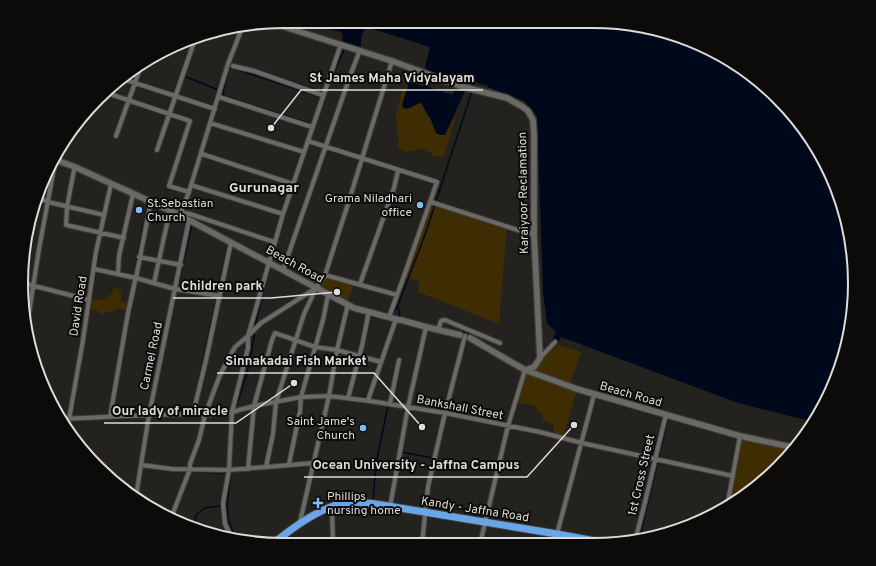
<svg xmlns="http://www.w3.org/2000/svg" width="876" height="566" font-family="Overpass,sans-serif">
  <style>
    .green { fill: #3e2d03 }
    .water { fill: #00091c }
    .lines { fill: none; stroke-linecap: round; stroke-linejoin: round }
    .stream { stroke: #00091c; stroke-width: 1.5 }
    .street-casing { stroke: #3f3d3b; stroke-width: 6 }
    .secondary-casing { stroke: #3f3d3b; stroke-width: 8 }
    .highway-casing { stroke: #3f3d3b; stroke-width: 9 }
    .street { stroke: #6a6966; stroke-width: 4 }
    .secondary { stroke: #6a6966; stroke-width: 5.5 }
    .highway { stroke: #69a6e7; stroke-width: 7 }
    .poi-dot { fill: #82bcfa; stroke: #0c0b0a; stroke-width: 1.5 }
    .labels { text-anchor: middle; stroke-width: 4; stroke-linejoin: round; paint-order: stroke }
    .street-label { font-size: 12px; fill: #dddcda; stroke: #0c0b0a }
    .poi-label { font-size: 12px; fill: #dddcda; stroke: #0c0b0a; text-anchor: end }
    .quarter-label { font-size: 14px; font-weight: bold; fill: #dddcda; stroke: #0c0b0a }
    .rim { fill: none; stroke: #dddcda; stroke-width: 2 }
    .leader { fill: none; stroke: #dddcda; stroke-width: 1.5 }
    .callout-dot { fill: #dddcda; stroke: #0c0b0a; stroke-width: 1.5 }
    .callout-label { font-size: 13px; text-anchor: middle; font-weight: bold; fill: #dddcda; stroke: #0c0b0a; stroke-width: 4; stroke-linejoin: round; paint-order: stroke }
  </style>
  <rect width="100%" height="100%" fill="#23221f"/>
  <!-- green -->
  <path class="green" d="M408,85L406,91L414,106L417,103H421L427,115L445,135L453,119H455L444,157L432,156L431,153L422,149L405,152L398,148L399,138L397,134L396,115L402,90Z
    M431,202L507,226L499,324L418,292L419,281L404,276Z
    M313,274L325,275L354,283L347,305L307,280L309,277Z
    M116,288L121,292V301L130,304L128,311L118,308L111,312H104L103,314L101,315L97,310H93L88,308L89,300L107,299L108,296L113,293L112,289Z
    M553,343L581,352L569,386L577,389L563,438L553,435L554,425L543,420V415L539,413L536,407L532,405L515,402L525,370L534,367Z
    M740,436L796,448C778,472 752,491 727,507Z
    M100,459L106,461L107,467L101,470L93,460Z"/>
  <!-- water -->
  <path class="water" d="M287,21L627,23L693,41L766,86L801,123L828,167L846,215L854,266L853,317L841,367L820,414L814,422L738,403L561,337L558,343L552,341L556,332L547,323L543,292L537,117L531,109L524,101L488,87L486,85L479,84L473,79L457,82L427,71L425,67L430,47L366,27L362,35L360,50L342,43L343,35L341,32Z
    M409,83L429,87L452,95L456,89L465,91L445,135H440L436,133L431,120L421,103C414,104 410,111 403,108L402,105L408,85Z"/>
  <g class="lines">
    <!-- stream -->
    <path class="stream" d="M230,63L239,66
      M229,67L223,93L224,96L311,124
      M229,67L320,97
      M184,76L218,90L213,106
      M125,77L157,88
      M332,77L345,47
      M298,84L321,92
      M473,86L475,80
      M183,97L213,106L208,124
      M212,123L220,99H221
      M70,168L94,179
      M284,217L287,209
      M136,264L148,203
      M287,276L312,289
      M179,281L192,224
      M398,305L400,319
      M355,311L368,315
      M89,313L101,238
      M393,313L398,305L426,232L472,91
      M370,316L392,321
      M254,329L270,267
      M462,334L463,331H467L469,333L462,354
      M338,336L345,306
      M460,338L462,339L461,344
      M376,371L393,320
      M334,379L343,332
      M196,393L228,244
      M332,395L367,398
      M250,409L267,405
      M73,412L80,367
      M147,413L159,358
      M175,416L203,417
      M110,419L138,418
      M62,421L65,423V428
      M295,424L298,406
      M69,433L71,421L74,420
      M617,449L652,456L661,427
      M268,450L272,424
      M402,452L433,458
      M579,460L583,444
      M191,466L207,468
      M144,467L169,471L226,473V474
      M231,472L239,471
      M650,473L652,461L651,459
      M373,502L376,464L388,405
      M220,505L225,484
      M227,505L228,519L236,539
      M194,528L196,515L205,508L227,505L231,472L234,413L247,373L254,338V332
      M635,531L640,515
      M639,540L668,418"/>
    <defs>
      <path id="street" d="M392,61L348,204L325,275L397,295
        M233,66L254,71L322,95
        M123,79L215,109
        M107,93L190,121L169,186L189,192
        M219,97L312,127
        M210,123L304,152
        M116,136L142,63
        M308,141L437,182L404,276L389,317
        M157,150L193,45
        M202,154L293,184
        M74,170L67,207L66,225L124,238
        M194,186L283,214
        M36,197L48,202L104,215
        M431,202L524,232L534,234
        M180,215L189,192L228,64L242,28
        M180,215L184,213L190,214L274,242
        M139,257L181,265
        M94,269L136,278L175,289L220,296
        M283,270L350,76L360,50
        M118,273L119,256L133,194
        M136,278L151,201
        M23,283L89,300
        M154,283L170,210
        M360,284L394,188L398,171
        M27,326L39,249L55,163
        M438,330L441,321L445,320L500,343
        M540,358L555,342
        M348,398L362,346L368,316
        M368,400L396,319
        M390,404L399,360
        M193,414L206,360L231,242
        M110,417L128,313L135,281
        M61,419L149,415L193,414L205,415L232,412L254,406L301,397L329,396L370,401L445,413L540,432L582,443L733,476
        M67,431L83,340L96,252L111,184
        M289,464L300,411L301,397L323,320L328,295
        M142,465L172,469L229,470L314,463
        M266,467L273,434L276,402L304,314L316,288L325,275
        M248,469L254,406L272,340L275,333L315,347L337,350L381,362
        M136,496L149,415L189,220
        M332,507L333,543
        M390,507L408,407L426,327
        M727,507L740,436
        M171,518L190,469V464L199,440L205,415L220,375L235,347L248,336L261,323L316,288
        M300,522L329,396L337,350L347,308
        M557,534L594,395
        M232,538L225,524L223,503L229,470L232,412L248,348V336L283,214L341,44
        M635,540C647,499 655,457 666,415
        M422,544L428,487L445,413L465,336
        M480,544L508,426L525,370
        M557,544L560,534"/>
      <path id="secondary" d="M272,23L392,61L460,86L507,98L523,107L528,111L533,120L534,135V234L540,358L534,367L525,370
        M56,160L75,167L182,216
        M185,218L354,308L399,320
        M401,320L426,327L460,335
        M470,338L525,370L577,389L740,436L796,448"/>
      <path id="highway" d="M274,543C292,528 320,508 344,503C356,501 369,503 382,505L557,534L611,544"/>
    </defs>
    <!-- street casing -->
    <use href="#street" class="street-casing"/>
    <!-- secondary casing -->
    <use href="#secondary" class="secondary-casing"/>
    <!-- highway casing -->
    <use href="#highway" class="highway-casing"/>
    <!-- street -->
    <use href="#street" class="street"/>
    <!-- secondary -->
    <use href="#secondary" class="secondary"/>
    <!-- highway -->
    <use href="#highway" class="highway"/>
  </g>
  <!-- markers -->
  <g class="poi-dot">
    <circle cx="420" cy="205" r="4"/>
    <circle cx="139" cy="210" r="4"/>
    <circle cx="363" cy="428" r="4"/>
    <path d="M316 497h4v4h4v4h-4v4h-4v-4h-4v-4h4z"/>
  </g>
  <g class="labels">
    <!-- street labels -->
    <g class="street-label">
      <text transform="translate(523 193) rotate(-91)" y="4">Karaiyoor Reclamation</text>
      <text transform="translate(295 264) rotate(29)" y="4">Beach Road</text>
      <text transform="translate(78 306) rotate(-81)" y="4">David Road</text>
      <text transform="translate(151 356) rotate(-78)" y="4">Carmel Road</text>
      <text transform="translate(631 394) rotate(16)" y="4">Beach Road</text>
      <text transform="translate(460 407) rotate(11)" y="4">Bankshall Street</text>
      <text transform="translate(641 475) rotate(-77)" y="4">1st Cross Street</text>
      <text transform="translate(475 509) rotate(9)" y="4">Kandy - Jaffna Road</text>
    </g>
    <!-- poi labels -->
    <g class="poi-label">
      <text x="412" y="202">Grama Niladhari<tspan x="412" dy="14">office</tspan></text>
      <text x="147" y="207" text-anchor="start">St.Sebastian<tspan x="147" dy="14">Church</tspan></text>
      <text x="355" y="425">Saint Jame's<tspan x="355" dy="14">Church</tspan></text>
      <text x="327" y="500" text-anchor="start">Phillips<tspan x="327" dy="14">nursing home</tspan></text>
    </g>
    <!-- quarter labels -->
    <g class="quarter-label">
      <text x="264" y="192">Gurunagar</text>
    </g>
  </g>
  <!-- crop -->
  <path d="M0 0H876V566H0ZM283 28H593A255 255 0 0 1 848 283V283A255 255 0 0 1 593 538H283A255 255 0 0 1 28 283V283A255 255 0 0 1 283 28Z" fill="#0c0b0a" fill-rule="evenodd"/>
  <path class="rim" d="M283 28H593A255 255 0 0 1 848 283V283A255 255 0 0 1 593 538H283A255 255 0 0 1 28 283V283A255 255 0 0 1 283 28Z"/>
  <!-- callouts -->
  <path class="leader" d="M271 128L301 90H483M337 292L271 298H173M422 427L374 373H217M294 383L236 423H104M574 425L527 477H304"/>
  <g class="callout-dot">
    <circle cx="271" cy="128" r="4"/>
    <circle cx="337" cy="292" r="4"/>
    <circle cx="422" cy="427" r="4"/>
    <circle cx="294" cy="383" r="4"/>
    <circle cx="574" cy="425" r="4"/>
  </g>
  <g class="callout-label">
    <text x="392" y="82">St James Maha Vidyalayam</text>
    <text x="222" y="290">Children park</text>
    <text x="296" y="365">Sinnakadai Fish Market</text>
    <text x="170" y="415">Our lady of miracle</text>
    <text x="416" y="469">Ocean University - Jaffna Campus</text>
  </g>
</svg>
